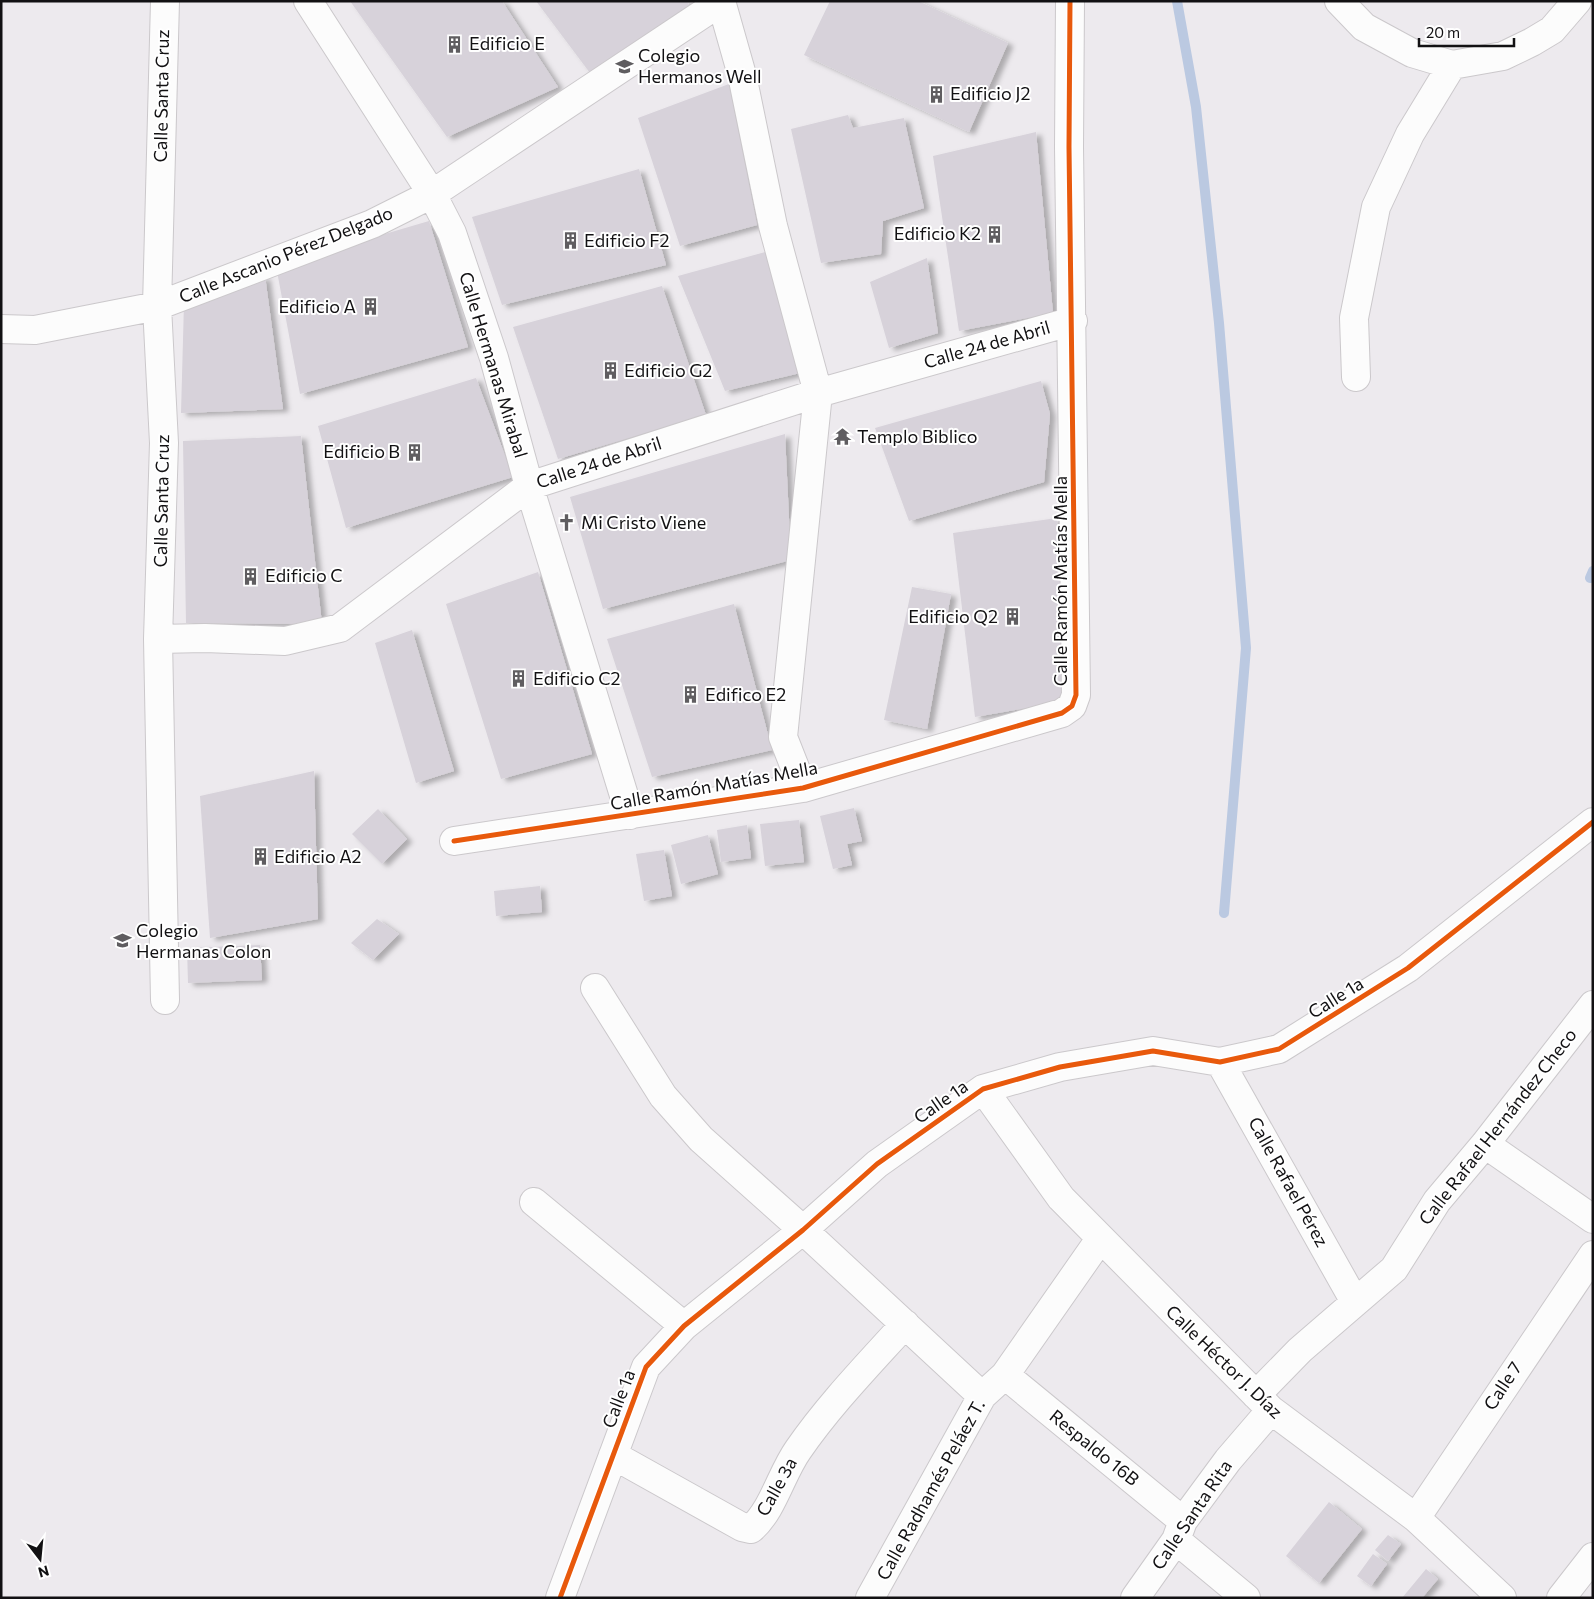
<svg xmlns="http://www.w3.org/2000/svg" width="1594" height="1599" font-family="Commissioner,sans-serif">
  <style>
    .lines { fill: none; stroke-linecap: round; stroke-linejoin: round }
    .stream { stroke: #bbc9e1; stroke-width: 10 }
    .building { fill: #d7d2da; filter: url(#shadow) }
    .street-casing { stroke: #cbc8cb; stroke-width: 30 }
    .street { stroke: #fcfcfc; stroke-width: 28 }
    .cycleway-casing { stroke: #fff; stroke-width: 8 }
    .cycleway { stroke: #e8590c; stroke-width: 5 }
    .labels { text-anchor: middle; stroke-width: 4; stroke-linejoin: round; paint-order: stroke }
    .poi-label { font-size: 18px; fill: #121113; stroke: #fff; text-anchor: start }
    .street-label { font-size: 18px; fill: #121113; stroke: #fff }
  </style>
  <defs>
    <filter id="shadow"><feDropShadow dx="5.5" dy="3" stdDeviation="2.5" flood-color="#0004"/></filter>
  </defs>
  <rect width="100%" height="100%" fill="#edeaee"/>
  <g class="lines">
    <!-- stream -->
    <path class="stream" d="M1177,1L1196,107L1219,323L1246,648L1224,913
      M1590,578L1593,571"/>
  </g>
  <!-- building -->
  <path class="building" d="M350,1H502L558,87L447,137Z
    M536,1H687L689,5L590,73Z
    M830,1H918L1008,43L969,132L804,55Z
    M729,84L757,225L680,246L638,118Z
    M848,115L853,128L904,118L924,208L883,221L881,254L821,263L791,129Z
    M1036,132L1053,313L959,331L933,156Z
    M639,169L666,265L502,305L472,217Z
    M429,221L468,347L300,394L276,266Z
    M769,251L800,373L725,391L678,276Z
    M927,258L938,333L889,348L870,282Z
    M265,276L283,409L181,413L184,303Z
    M662,286L706,415L558,459L513,327Z
    M476,378L513,477L346,528L318,426Z
    M1041,381L1050,414L1044,482L909,521L875,428Z
    M785,434L791,560L603,609L570,497Z
    M301,436L322,624L186,623L183,441Z
    M1057,518L1066,701L975,717L953,533Z
    M538,572L592,754L501,779L446,604Z
    M912,587L951,594L927,729L884,720Z
    M734,604L772,750L652,777L607,639Z
    M412,630L454,771L416,783L375,643Z
    M314,771L318,919L210,938L200,796Z
    M854,808L862,841L847,844L852,865L833,869L820,816Z
    M378,809L407,839L382,864L352,834Z
    M799,820L804,862L765,866L760,824Z
    M747,825L751,858L721,862L717,830Z
    M708,835L718,874L681,884L671,845Z
    M664,850L672,896L644,901L636,854Z
    M540,886L542,912L496,916L494,891Z
    M377,919L399,934L373,960L351,943Z
    M260,945L262,980L188,983L187,948Z
    M1329,1502L1362,1529L1319,1583L1286,1556Z
    M1388,1535L1401,1544L1388,1561L1375,1550Z
    M1373,1554L1387,1564L1371,1586L1357,1576Z
    M1426,1569L1438,1579L1422,1598H1402Z"/>
  <g class="lines">
    <defs>
      <path id="street" d="M165,1L157,306L164,443L158,639L165,1000
        M308,1L432,194L452,233L494,358L529,486L630,815
        M721,1L742,75L773,226L818,393L783,737L803,788
        M1339,1L1364,27L1412,53L1452,65L1503,56L1532,42L1552,30L1577,1
        M1,329L35,330L157,306L372,224L432,194L722,1
        M1356,377L1354,318L1376,207L1410,134L1452,65
        M158,639L205,638L285,641L340,628L529,486L818,393L1073,321
        M454,841L803,788L1062,713L1072,706L1076,695L1069,147L1070,1
        M595,988L663,1096L701,1139L803,1230L982,1396
        M1220,1062L1355,1302
        M983,1089L1061,1198L1271,1410L1416,1518L1502,1598
        M1485,1144L1593,1219
        M534,1202L684,1326
        M1005,1375L1183,1521
        M1256,1395L1300,1350L1394,1269L1437,1201L1485,1144L1593,1005
        M613,1455L742,1527L751,1529C773,1510 781,1474 798,1450C829,1405 868,1365 905,1324
        M1416,1518L1593,1255
        M1176,1540L1246,1598
        M560,1598L646,1367L684,1326L803,1230L877,1164L983,1089L1060,1067L1153,1051L1220,1062L1279,1049L1408,968L1593,822
        M870,1598L982,1396L1005,1375L1100,1239
        M1135,1598L1176,1540L1183,1521L1228,1460L1271,1410
        M1561,1598L1593,1557"/>
    </defs>
    <!-- street casing -->
    <use href="#street" class="street-casing"/>
    <!-- street -->
    <use href="#street" class="street"/>
    <defs>
      <path id="cycleway" d="M454,841L803,788L1062,713L1072,706L1076,695L1069,147L1070,1
        M560,1598L646,1367L684,1326L803,1230L877,1164L983,1089L1060,1067L1153,1051L1220,1062L1279,1049L1408,968L1593,822"/>
    </defs>
    <!-- cycleway casing -->
    <use href="#cycleway" class="cycleway-casing"/>
    <!-- cycleway -->
    <use href="#cycleway" class="cycleway"/>
  </g>
  <!-- icons -->
  <defs>
    <symbol id="building-bare" viewBox="-9 -9 18 18"><path d="M-4-6H4V6H1V3H-1V6H-4ZM-2.5-4.3h1.7v1.8h-1.7ZM.8-4.3h1.7v1.8H.8ZM-2.5-1h1.7V.8h-1.7ZM.8-1h1.7V.8H.8Z" fill="#5f5d60" stroke="#fff" stroke-width="2.5" paint-order="stroke"/></symbol>
    <symbol id="school-bare" viewBox="-9 -9 18 18"><path d="M0-5L7-2L0 1L-7-2ZM-4 1L0 2.5L4 1V4Q0 6-4 4Z" fill="#5f5d60" stroke="#fff" stroke-width="2.5" paint-order="stroke"/></symbol>
    <symbol id="temple-bare" viewBox="-9 -9 18 18"><path d="M0-6L5-2H3V0L6.5 2.5H4V6H1.5V3h-3V6H-4V2.5H-6.5L-3 0V-2H-5Z" fill="#5f5d60" stroke="#fff" stroke-width="2.5" paint-order="stroke"/></symbol>
    <symbol id="church-bare" viewBox="-9 -9 18 18"><path d="M-1.2-6h2.4v3.5h3.3v2.4h-3.3V6h-2.4V-.1h-3.3v-2.4h3.3Z" fill="#5f5d60" stroke="#fff" stroke-width="2.5" paint-order="stroke"/></symbol>
  </defs>
  <g fill-rule="evenodd">
    <use href="#building-bare" x="442" y="32" width="25" height="25"/>
    <use href="#school-bare" x="612" y="54" width="25" height="25"/>
    <use href="#building-bare" x="924" y="82" width="25" height="25"/>
    <use href="#building-bare" x="982" y="222" width="25" height="25"/>
    <use href="#building-bare" x="558" y="228" width="25" height="25"/>
    <use href="#building-bare" x="358" y="294" width="25" height="25"/>
    <use href="#building-bare" x="598" y="358" width="25" height="25"/>
    <use href="#temple-bare" x="830" y="424" width="25" height="25"/>
    <use href="#building-bare" x="402" y="440" width="25" height="25"/>
    <use href="#church-bare" x="554" y="510" width="25" height="25"/>
    <use href="#building-bare" x="238" y="564" width="25" height="25"/>
    <use href="#building-bare" x="1000" y="604" width="25" height="25"/>
    <use href="#building-bare" x="506" y="666" width="25" height="25"/>
    <use href="#building-bare" x="678" y="682" width="25" height="25"/>
    <use href="#building-bare" x="248" y="844" width="25" height="25"/>
    <use href="#school-bare" x="110" y="928" width="25" height="25"/>
  </g>
  <g class="labels">
    <!-- poi labels -->
    <g class="poi-label">
      <text x="469" y="50">Edificio E</text>
      <text x="638" y="62">Colegio<tspan x="638" dy="21">Hermanos Well</tspan></text>
      <text x="950" y="100">Edificio J2</text>
      <text x="981" y="240" text-anchor="end">Edificio K2</text>
      <text x="584" y="247">Edificio F2</text>
      <text x="356" y="313" text-anchor="end">Edificio A</text>
      <text x="624" y="377">Edificio G2</text>
      <text x="857" y="443">Templo Biblico</text>
      <text x="400" y="458" text-anchor="end">Edificio B</text>
      <text x="581" y="529">Mi Cristo Viene</text>
      <text x="265" y="582">Edificio C</text>
      <text x="998" y="623" text-anchor="end">Edificio Q2</text>
      <text x="533" y="685">Edificio C2</text>
      <text x="705" y="701">Edifico E2</text>
      <text x="274" y="863">Edificio A2</text>
      <text x="136" y="937">Colegio<tspan x="136" dy="21">Hermanas Colon</tspan></text>
    </g>
    <!-- street labels -->
    <g class="street-label">
      <text transform="translate(162 96) rotate(-89)" y="6">Calle Santa Cruz</text>
      <text transform="translate(286 255) rotate(-22)" y="6">Calle Ascanio Pérez Delgado</text>
      <text transform="translate(987 345) rotate(-16)" y="6">Calle 24 de Abril</text>
      <text transform="translate(493 365) rotate(73)" y="6">Calle Hermanas Mirabal</text>
      <text transform="translate(599 463) rotate(-18)" y="6">Calle 24 de Abril</text>
      <text transform="translate(162 501) rotate(-89)" y="6">Calle Santa Cruz</text>
      <text transform="translate(1061 581) rotate(-90)" y="6">Calle Ramón Matías Mella</text>
      <text transform="translate(714 786) rotate(-10)" y="6">Calle Ramón Matías Mella</text>
      <text transform="translate(1336 998) rotate(-32)" y="6">Calle 1a</text>
      <text transform="translate(941 1102) rotate(-35)" y="6">Calle 1a</text>
      <text transform="translate(1498 1127) rotate(-52)" y="6">Calle Rafael Hernández Checo</text>
      <text transform="translate(1288 1182) rotate(61)" y="6">Calle Rafael Pérez</text>
      <text transform="translate(1224 1362) rotate(44)" y="6">Calle Héctor J. Díaz</text>
      <text transform="translate(1503 1386) rotate(-57)" y="6">Calle 7</text>
      <text transform="translate(619 1399) rotate(-69)" y="6">Calle 1a</text>
      <text transform="translate(1094 1448) rotate(39)" y="6">Respaldo 16B</text>
      <text transform="translate(777 1487) rotate(-61)" y="6">Calle 3a</text>
      <text transform="translate(931 1490) rotate(-61)" y="6">Calle Radhamés Peláez T.</text>
      <text transform="translate(1192 1515) rotate(-56)" y="6">Calle Santa Rita</text>
    </g>
  </g>
  <!-- border -->
  <rect width="1594" height="1599" fill="none" stroke="#121113" stroke-width="5"/>
  <!-- north arrow -->
  <g transform="translate(40 1559) rotate(164)" stroke="#ffffff" stroke-width="4" paint-order="stroke">
  <path d="M0-4L9 19L0 12L-9 19Z" fill="#121113"/>
  <text y="-8" font-size="14" font-weight="bold" text-anchor="middle" fill="#121113">N</text>
  </g>
  <!-- scale -->
  <path d="M1419 38v8h95v-8" fill="none" stroke="#121113" stroke-width="2.5"/>
  <text x="1426" y="38" font-size="15" fill="#121113" stroke="#ffffff" stroke-width="4" paint-order="stroke">20 m</text>
</svg>
